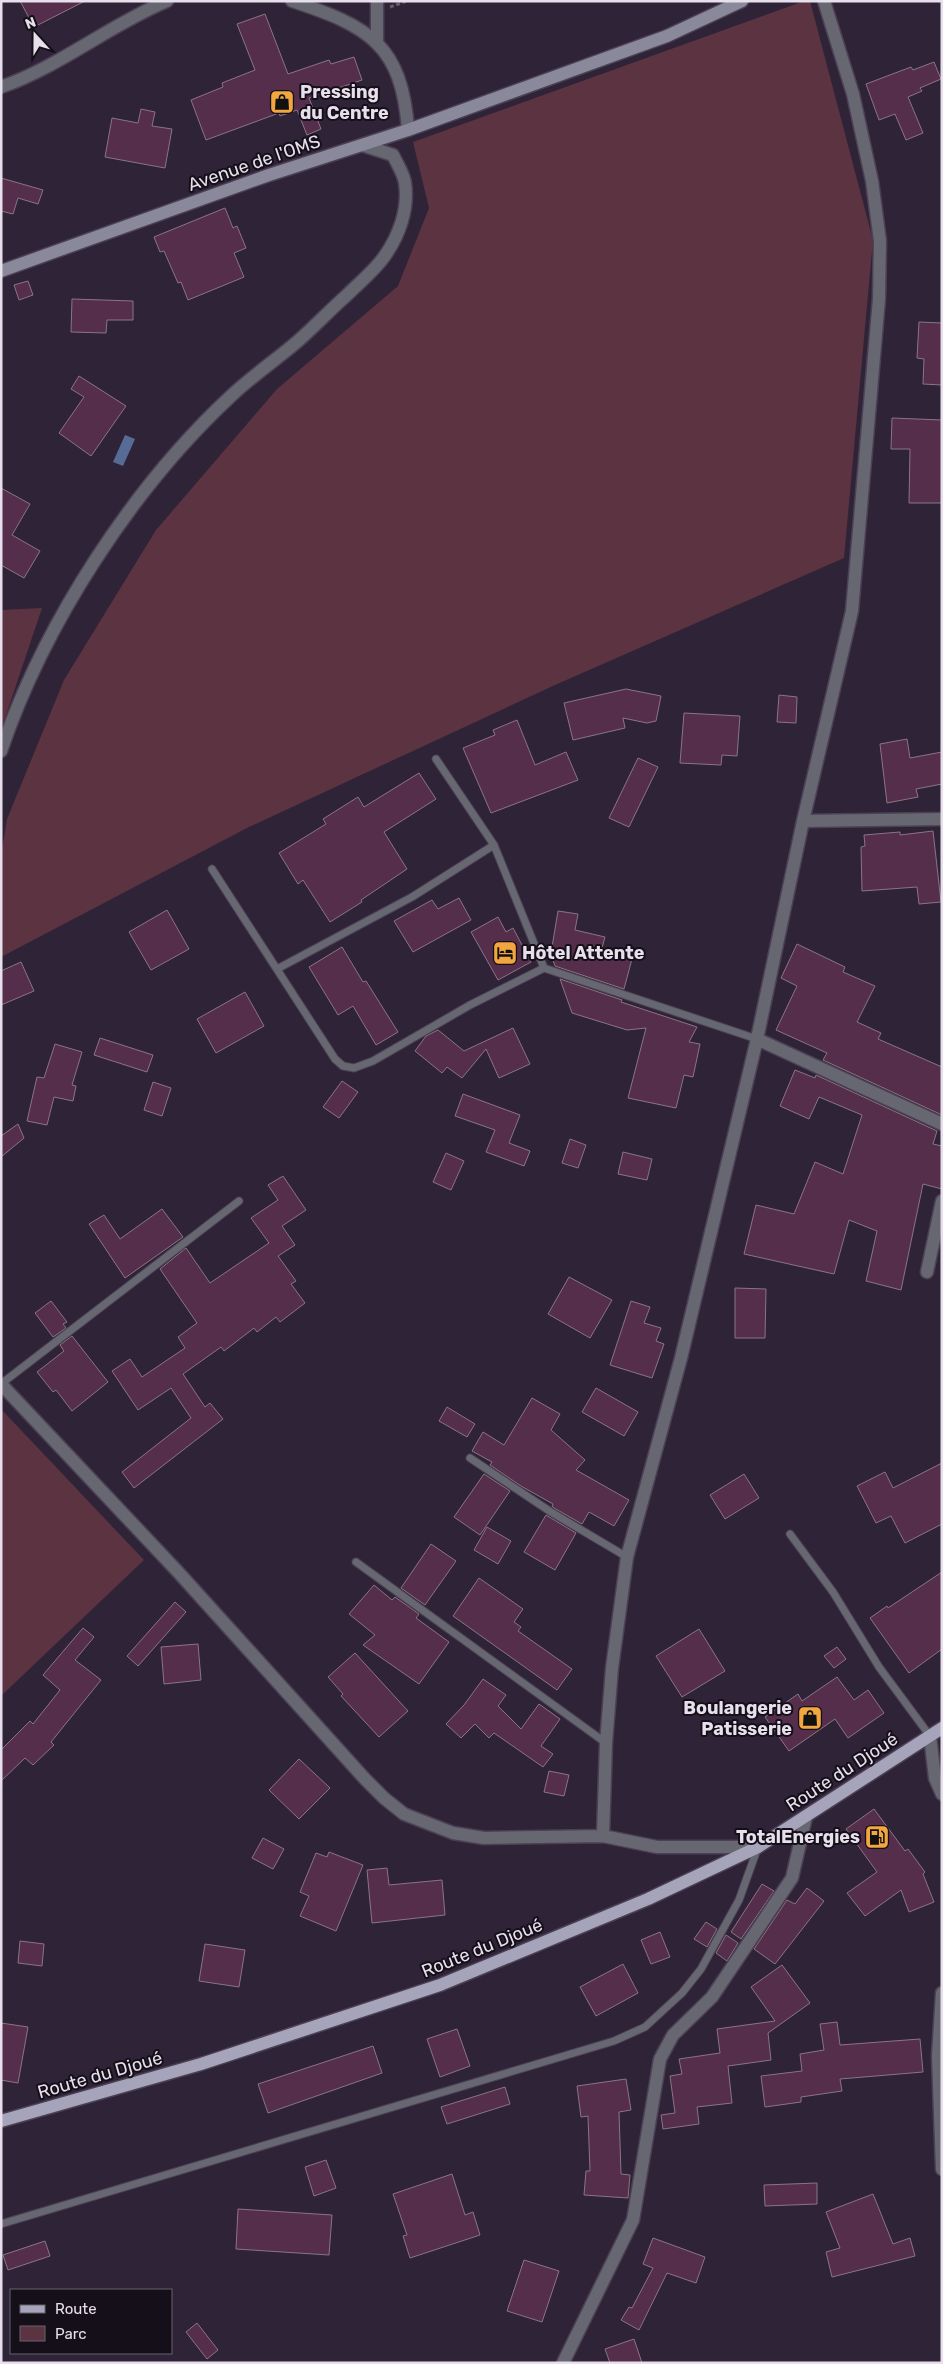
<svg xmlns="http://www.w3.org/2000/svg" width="943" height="2364" font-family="Rubik,sans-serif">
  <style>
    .green { fill: #5c3341 }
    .water { fill: #576b97 }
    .building { fill: #552e4c; stroke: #8b7485 }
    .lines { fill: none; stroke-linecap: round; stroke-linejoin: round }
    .lane-casing { stroke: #4c4154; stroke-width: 9 }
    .street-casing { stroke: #4c4154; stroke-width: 15 }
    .secondary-casing { stroke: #4c4154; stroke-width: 15 }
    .primary-casing { stroke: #4c4154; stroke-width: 15 }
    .path { stroke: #675c6e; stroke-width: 3; stroke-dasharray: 4 2.5; stroke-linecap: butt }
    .lane { stroke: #676772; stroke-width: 7 }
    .street { stroke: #676772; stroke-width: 12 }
    .secondary { stroke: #8a899b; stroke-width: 12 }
    .primary { stroke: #a6a4bb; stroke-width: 12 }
    .labels { text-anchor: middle; stroke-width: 4; stroke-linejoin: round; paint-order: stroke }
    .poi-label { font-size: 18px; font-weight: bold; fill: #e7dfec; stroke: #140f18; text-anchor: start }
    .street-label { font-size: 18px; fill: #e7dfec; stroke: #140f18 }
  </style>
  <rect width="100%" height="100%" fill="#2f2337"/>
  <!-- green -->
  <path class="green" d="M804,1H810L873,240L844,558L555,685L247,828L1,957V856L7,819L64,680L156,530L277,389L398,286L429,208L413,142Z
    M42,608L1,730V610Z
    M1,1409L144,1560L1,1696Z"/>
  <!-- water -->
  <path class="water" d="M125,435L135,439L123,466L113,462Z"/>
  <!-- building -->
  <path class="building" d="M20,1H85L34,27Z
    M265,14L288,74L329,60L331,64L354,57L362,80L309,98L321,129L307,135L297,110L280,116L279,113L206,140L191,100L223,87L222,83L255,70L237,24Z
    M934,62L941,79L920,88L922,91L908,97L923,133L906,140L895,114L879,120L866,84L911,67L913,70Z
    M141,109L155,112L152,126L172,129L165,168L105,157L112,118L138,123Z
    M1,178L43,190L38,204L18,198L13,214L1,211Z
    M225,208L233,228L237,226L246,248L234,253L244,277L188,300L181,282L178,283L164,251L160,252L154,237Z
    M28,281L33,295L19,300L14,285Z
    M72,299L133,301V320H107L106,333L71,332Z
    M919,322L942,323V385L923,384L924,359L917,358Z
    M79,376L126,406L91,456L59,433L84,397L71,389Z
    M892,418L942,420V503H909L910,449H891Z
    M1,488L30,504L12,535L40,551L24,578L1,565Z
    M626,689L661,696L656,721L647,723L623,718L625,728L573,740L564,703Z
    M779,695L797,697L796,723L777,722Z
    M684,713L740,716L737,756L722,755L721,765L680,763Z
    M517,720L535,765L566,752L578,780L491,813L463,748L495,735L493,730Z
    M907,739L910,758L942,752V784L916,789L918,797L887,803L880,744Z
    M638,758L658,767L629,827L609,818Z
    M419,773L436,799L384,832L407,869L361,900L362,902L330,922L303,880L298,884L279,853L326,824L323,819L358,797L364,807Z
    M933,831L941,902L919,904L917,887L862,891L861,847L865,846L864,835L900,832V835Z
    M459,898L471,920L413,952L394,921L432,900L438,909Z
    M167,910L189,949L151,970L129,932Z
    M558,911L578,914L575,930L605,937L602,948L633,955L624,989L555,966L553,960L550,959Z
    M498,917L506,932L513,928L531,962L498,980L471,932Z
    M797,944L845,967L843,972L875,986L857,1022L881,1033L878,1039L942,1067V1115L823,1060L827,1053L776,1030L797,986L781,978Z
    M342,947L363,982L366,981L398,1032L376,1045L353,1006L338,1015L309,967Z
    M21,962L34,991L1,1005V971Z
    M560,979L622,1000L621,1002L697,1027L689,1042L700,1044L693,1077L684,1075L676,1108L628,1098L646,1028L627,1030L572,1013Z
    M245,992L264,1026L216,1053L197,1019Z
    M513,1028L530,1064L499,1078L486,1049L462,1078L447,1067L442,1073L415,1051L426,1036L438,1030L464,1051Z
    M100,1038L153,1055L147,1072L94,1055Z
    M55,1044L82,1052L72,1085L76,1086L73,1101L54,1097L47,1125L27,1121L37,1077L44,1078Z
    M795,1070L815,1078L816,1075L937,1131L933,1144L942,1146V1189L923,1184L901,1290L866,1281L877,1231L849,1220L834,1274L744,1254L756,1205L794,1214L815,1162L843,1174L862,1115L819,1097L809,1119L780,1106Z
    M342,1081L358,1092L339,1118L323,1107Z
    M153,1082L171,1088L162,1116L144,1110Z
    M463,1094L520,1115L509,1143L530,1151L524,1166L486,1152L495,1130L455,1116Z
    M18,1124L24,1138L1,1157V1136Z
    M570,1139L586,1145L578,1168L562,1163Z
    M623,1152L652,1159L647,1180L618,1174Z
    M446,1153L464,1161L451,1190L433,1182Z
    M283,1176L306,1210L282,1226L295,1245L278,1256L296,1281L291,1284L305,1303L280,1322L276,1317L257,1332L254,1328L224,1351L221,1347L183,1374L205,1407L210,1403L223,1419L134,1488L122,1472L191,1418L171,1388L138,1410L112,1371L130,1359L142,1377L185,1348L178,1337L197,1323L160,1269L186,1248L210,1283L269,1243L251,1218L278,1200L268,1185Z
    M162,1209L183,1237L125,1278L89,1224L104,1215L120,1239Z
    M569,1277L612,1300L590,1338L548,1314Z
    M735,1288L766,1289L765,1338H735Z
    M51,1301L67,1322L63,1324L66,1328L53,1337L35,1313Z
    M631,1301L650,1307L644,1323L661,1328L656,1341L664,1344L652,1378L610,1365Z
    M72,1336L108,1382L72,1411L56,1390L53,1392L37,1372L64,1351L60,1345Z
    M596,1388L638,1412L624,1436L582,1412Z
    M532,1398L560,1414L551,1430L585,1460L576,1470L629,1500L614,1526L589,1512L582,1524L554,1508L552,1506L553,1504L521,1486L490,1465L492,1462L472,1451L483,1432L504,1445Z
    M447,1407L475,1424L467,1437L439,1421Z
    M942,1463V1524L905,1543L891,1516L876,1523L857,1486L885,1472L893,1488Z
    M484,1474L510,1491L480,1535L454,1517Z
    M744,1474L759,1498L725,1519L710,1495Z
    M546,1515L576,1533L555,1570L524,1552Z
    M487,1527L511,1541L498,1564L474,1550Z
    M431,1544L456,1561L425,1605L401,1588Z
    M942,1572V1649L909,1673L870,1618L887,1606L888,1608Z
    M479,1578L523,1609L514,1622L521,1627L518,1631L572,1669L557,1690L453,1616Z
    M374,1585L392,1600L395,1597L419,1614L416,1618L449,1642L419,1684L363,1645L375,1635L349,1614Z
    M175,1602L186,1612L138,1666L127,1656Z
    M83,1628L94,1637L75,1660L101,1680L51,1742L54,1745L33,1765L25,1758L1,1781V1750L30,1721L33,1724L60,1690L43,1675Z
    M699,1629L725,1671L682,1697L656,1656Z
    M198,1644L201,1680L164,1684L161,1647Z
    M837,1647L846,1659L834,1668L824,1656Z
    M355,1653L408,1711L379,1737L341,1696L343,1694L328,1677Z
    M837,1677L854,1700L868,1690L884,1713L848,1738L835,1719L789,1751L765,1717L798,1694L802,1701Z
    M483,1679L506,1695L498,1706L521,1729L539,1704L560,1719L541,1746L553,1754L543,1767L494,1733L489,1738L475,1724L461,1738L446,1724L464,1705Z
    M299,1759L330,1788L299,1819L269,1790Z
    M549,1771L569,1775L564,1796L544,1792Z
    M874,1809L905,1851L908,1849L925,1872L923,1874L934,1902L909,1912L901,1890L865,1916L847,1893L877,1872L846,1829Z
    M263,1838L284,1849L273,1869L252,1858Z
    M329,1852L363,1865L336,1931L300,1916L309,1896L300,1892L316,1853L327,1857Z
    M387,1868L389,1885L442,1880L445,1915L372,1923L367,1870Z
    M762,1884L774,1891L741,1939L731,1932Z
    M807,1888L824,1901L775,1964L754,1949L787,1900L795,1904Z
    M706,1922L717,1929L707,1947L694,1939Z
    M660,1932L670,1957L651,1964L641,1940Z
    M726,1935L738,1943L727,1961L716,1953Z
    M20,1941L44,1944L42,1966L18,1963Z
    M205,1944L245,1950L239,1987L199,1981Z
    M623,1964L638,1993L596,2016L580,1987Z
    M782,1965L810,2003L768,2033L771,2060L728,2066L732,2103L697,2107L699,2124L663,2129L661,2115L675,2113L670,2076L682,2074L679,2059L720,2053L717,2029L775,2021L751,1987Z
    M837,2022L840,2045L920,2039L923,2072L840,2079L842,2091L801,2097V2102L765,2107L761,2076L802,2071L800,2054L824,2050L820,2024Z
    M1,2023L28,2027L18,2083L1,2080Z
    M457,2029L470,2066L440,2077L427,2039Z
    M373,2046L382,2073L268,2113L258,2084Z
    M626,2079L631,2110L619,2112L621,2174L630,2175L628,2198L584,2195L586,2171H590L588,2116L581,2117L577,2086Z
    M505,2087L510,2104L447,2124L441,2107Z
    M326,2160L336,2188L314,2196L305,2167Z
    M452,2174L465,2215L473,2212L480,2235L410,2258L403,2236L407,2235L393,2194Z
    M817,2183V2204L765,2206L764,2185Z
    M873,2194L893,2244L910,2238L915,2256L832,2277L826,2252L840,2248L826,2212Z
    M238,2209L332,2215L329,2255L236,2249Z
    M653,2238L705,2257L696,2283L667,2273L639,2330L621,2320L629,2307L632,2308L653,2268L643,2264Z
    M45,2241L50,2256L8,2270L3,2255Z
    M524,2260L559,2271L542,2322L507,2311Z
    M197,2323L218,2350L207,2359L186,2332Z
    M634,2339L642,2363H610L605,2349Z"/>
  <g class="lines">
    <defs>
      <path id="lane" d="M436,759L494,845L544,968L757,1039
        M212,869L335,1059L343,1066L354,1068L373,1061L470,1005L544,968
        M277,969L412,897L494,845
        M1,1384L239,1201
        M470,1458L551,1512L627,1557
        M790,1534L833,1592L879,1667L930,1736
        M356,1562L606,1743
        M1,2224L614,2041L645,2027L682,1993L701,1969L739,1900L758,1847"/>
      <path id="street" d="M292,1C368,26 402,44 408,130
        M377,42V1
        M1,87C59,67 111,24 167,1
        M1,751C44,624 132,488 231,396C252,376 276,360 298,341C315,326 330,310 347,295C359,283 374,271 384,257C399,236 409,209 405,183C404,174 397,164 393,155L362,145
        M803,821L942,819
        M757,1039L942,1124
        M927,1272L942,1201
        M1,1384L179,1573L365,1779L384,1798L404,1814L453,1833L484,1838L603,1836L657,1847H758
        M930,1736L935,1778L942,1794
        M603,1836L606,1743L612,1668L627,1557L681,1358L757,1039L803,821L852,611L879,299L880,241L872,181L853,94L824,1
        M942,1993L938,2056L942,2169
        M563,2363L633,2220L660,2059L673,2035L712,1997L792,1878L806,1817"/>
      <path id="secondary" d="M1,271L269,175L408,130L667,36L742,1"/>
      <path id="primary" d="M1,2121L201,2064L440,1985L648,1899L758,1847L942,1728"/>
    </defs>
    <!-- lane casing -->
    <use href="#lane" class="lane-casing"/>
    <!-- street casing -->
    <use href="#street" class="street-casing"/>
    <!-- secondary casing -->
    <use href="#secondary" class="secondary-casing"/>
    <!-- primary casing -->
    <use href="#primary" class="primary-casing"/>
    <!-- path -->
    <path class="path" d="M390,7L407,1"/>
    <!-- lane -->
    <use href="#lane" class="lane"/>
    <!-- street -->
    <use href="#street" class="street"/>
    <!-- secondary -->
    <use href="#secondary" class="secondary"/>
    <!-- primary -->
    <use href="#primary" class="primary"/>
  </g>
  <!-- icons -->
  <defs>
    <symbol id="shop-square" viewBox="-11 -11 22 22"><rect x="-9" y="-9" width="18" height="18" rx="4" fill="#f1a640" stroke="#140f18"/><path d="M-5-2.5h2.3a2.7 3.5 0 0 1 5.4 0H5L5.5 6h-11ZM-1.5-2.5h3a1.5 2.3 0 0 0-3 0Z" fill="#111"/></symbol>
    <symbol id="hotel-square" viewBox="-11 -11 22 22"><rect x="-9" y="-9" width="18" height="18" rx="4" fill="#f1a640" stroke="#140f18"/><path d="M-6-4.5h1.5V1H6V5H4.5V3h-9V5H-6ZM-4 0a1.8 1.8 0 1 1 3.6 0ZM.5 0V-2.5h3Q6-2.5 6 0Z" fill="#111"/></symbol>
    <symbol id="fuel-square" viewBox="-11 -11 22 22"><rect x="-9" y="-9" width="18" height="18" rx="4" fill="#f1a640" stroke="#140f18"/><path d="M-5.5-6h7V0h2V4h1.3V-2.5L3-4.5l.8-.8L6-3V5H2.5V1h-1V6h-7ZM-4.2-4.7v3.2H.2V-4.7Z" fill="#111"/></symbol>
  </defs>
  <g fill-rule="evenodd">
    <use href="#shop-square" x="268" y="88" width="28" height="28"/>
    <use href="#hotel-square" x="491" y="939" width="28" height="28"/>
    <use href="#shop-square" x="796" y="1704" width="28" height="28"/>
    <use href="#fuel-square" x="863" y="1823" width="28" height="28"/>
  </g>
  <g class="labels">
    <!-- poi labels -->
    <g class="poi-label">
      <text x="300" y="98">Pressing<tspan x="300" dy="21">du Centre</tspan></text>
      <text x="522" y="959">Hôtel Attente</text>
      <text x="792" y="1714" text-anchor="end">Boulangerie<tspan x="792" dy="21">Patisserie</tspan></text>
      <text x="860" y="1843" text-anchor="end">TotalEnergies</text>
    </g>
    <!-- street labels -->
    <g class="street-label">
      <text transform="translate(254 163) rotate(-19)" y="6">Avenue de l'OMS</text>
      <text transform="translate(842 1772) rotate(-33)" y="6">Route du Djoué</text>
      <text transform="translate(482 1948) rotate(-22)" y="6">Route du Djoué</text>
      <text transform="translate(100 2075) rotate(-16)" y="6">Route du Djoué</text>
    </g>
  </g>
  <!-- border -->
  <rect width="943" height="2364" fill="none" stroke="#e7dfec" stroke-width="5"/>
  <!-- legend -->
  <rect x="10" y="2289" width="162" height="65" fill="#140f18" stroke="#68626d"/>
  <rect x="20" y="2305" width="25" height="8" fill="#a6a4bb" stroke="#68626d"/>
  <text x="55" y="2314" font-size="15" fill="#e7dfec">Route</text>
  <rect x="20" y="2326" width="25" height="15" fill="#5c3341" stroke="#68626d"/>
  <text x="55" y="2339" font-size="15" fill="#e7dfec">Parc</text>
  <!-- north arrow -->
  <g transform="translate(35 35) rotate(339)" stroke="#140f18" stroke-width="4" paint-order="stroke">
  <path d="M0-4L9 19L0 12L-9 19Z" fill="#e7dfec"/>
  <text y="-8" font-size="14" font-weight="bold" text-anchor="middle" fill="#e7dfec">N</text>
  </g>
</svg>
